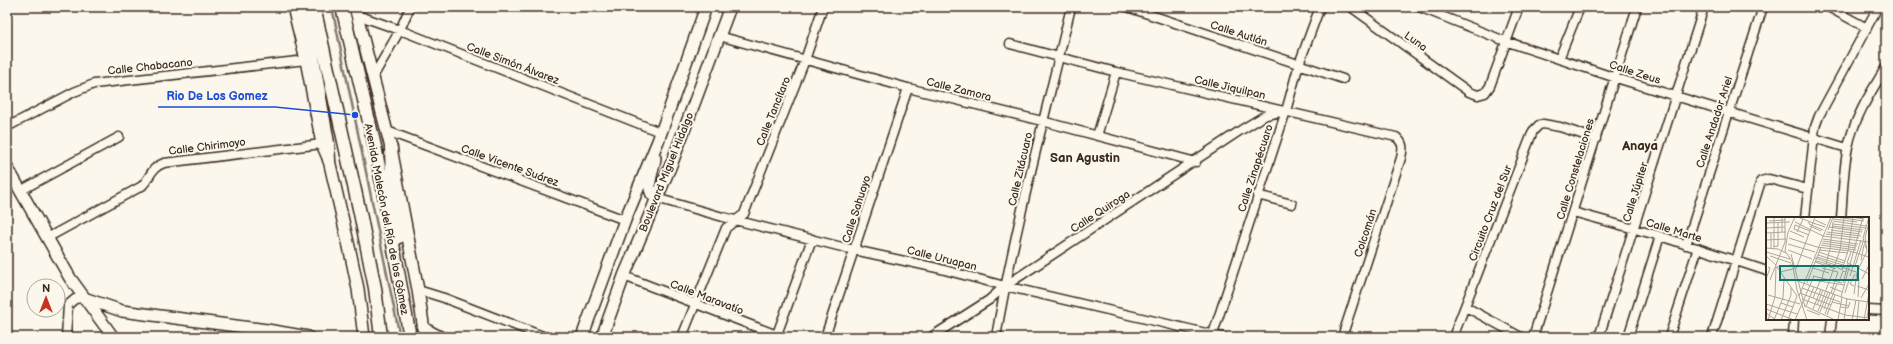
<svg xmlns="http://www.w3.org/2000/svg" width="1893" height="344" font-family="'Balsamiq Sans',sans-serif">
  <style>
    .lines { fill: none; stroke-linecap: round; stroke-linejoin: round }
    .stream { stroke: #85796d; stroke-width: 2.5 }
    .street-casing { stroke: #3b2a1e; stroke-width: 11 }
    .secondary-casing { stroke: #3b2a1e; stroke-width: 14 }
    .primary-casing { stroke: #3b2a1e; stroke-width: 15 }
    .street { stroke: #fbf7ec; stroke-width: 8 }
    .secondary { stroke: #fbf7ec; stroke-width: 11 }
    .primary { stroke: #fbf7ec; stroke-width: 12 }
    .labels { text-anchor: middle; stroke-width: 4; stroke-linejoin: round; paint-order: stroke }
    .street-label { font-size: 11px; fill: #3b2a1e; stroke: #fbf7ec }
    .quarter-label { font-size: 13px; font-weight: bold; fill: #3b2a1e; stroke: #fbf7ec }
    .inset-road { fill: none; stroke: #aea59a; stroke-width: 1 }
    .view { fill: #0f766e; fill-opacity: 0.15; stroke: #0f766e; stroke-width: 2 }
    .inset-edge { fill: none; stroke: #3b2a1e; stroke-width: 2 }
    .leader { fill: none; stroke: #1d4ed8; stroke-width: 1.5 }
    .callout-dot { fill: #1d4ed8; stroke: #fbf7ec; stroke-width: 1.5 }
    .callout-label { font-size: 12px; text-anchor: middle; font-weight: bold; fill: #1d4ed8; stroke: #fbf7ec; stroke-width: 4; stroke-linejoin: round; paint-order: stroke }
  </style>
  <rect width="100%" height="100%" fill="#fbf7ec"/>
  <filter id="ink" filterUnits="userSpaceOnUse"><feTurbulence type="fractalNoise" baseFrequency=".025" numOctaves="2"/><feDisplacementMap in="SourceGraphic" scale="8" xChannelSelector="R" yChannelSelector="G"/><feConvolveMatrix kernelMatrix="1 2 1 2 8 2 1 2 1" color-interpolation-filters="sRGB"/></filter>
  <g filter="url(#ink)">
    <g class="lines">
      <!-- stream -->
      <path class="stream" d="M332,7L400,337"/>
      <defs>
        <path id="street" d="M1127,7L1343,79
          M1351,7L1469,92L1478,95L1485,93L1490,86L1519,7
          M1419,7L1505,41L1616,78L1847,148
          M1828,7L1867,28
          M357,15L400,30L660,132
          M719,36L908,88L1042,121L1196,162
          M1010,44L1116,72L1396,137C1404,143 1403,149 1401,158L1342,337
          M1559,59L1580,7
          M373,77L400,30L410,7
          M7,127L74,92L94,84L306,60
          M387,131L625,220
          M1097,136L1116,72
          M20,191L119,137
          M1257,195L1292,204
          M656,198L723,217L854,250L937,268L1005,286L1223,337
          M1573,212L1660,236L1767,271
          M1805,218L1815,127L1819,116L1878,7
          M1841,218C1843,195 1843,170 1848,147C1854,118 1871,92 1886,67
          M47,238L142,186C151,177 150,168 164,163L322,144
          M1686,245L1763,7
          M624,276L782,337
          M418,290L444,298L545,337
          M1466,307L1521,337
          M1868,310L1886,311
          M66,337L68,305L75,299L84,298
          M682,337L726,228L744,214L805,60L823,7
          M776,337L812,239
          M825,337L908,88
          M931,337L989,300L1005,286L1241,130L1266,115L1281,112
          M996,337C1015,226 1045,117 1071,7
          M1212,337L1286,111L1299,64L1320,7
          M1453,337L1533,131L1539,125L1543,124L1560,127L1596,139
          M1533,337L1637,7
          M1599,337L1704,7
          M1628,337L1660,236
          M1669,337L1698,248
          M1712,337L1761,181L1769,179L1808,189
          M1793,337L1794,319
          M1830,337L1832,319"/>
        <path id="secondary" d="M293,7L306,60L322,144L329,160L350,251L358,289L364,337
          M355,7L391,148L418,290L425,337
          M655,158C654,171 643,190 656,198
          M7,167L70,278L113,337
          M84,298L122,311L267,330L308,337
          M423,328L440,337
          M582,337L625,220L658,141L706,7
          M602,337L624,276L673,160L730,7"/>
        <path id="primary" d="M304,7L328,143L329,160
          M314,7L360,213L375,288L381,337
          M342,7L376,151L410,337
          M391,148L392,183L399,237"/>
      </defs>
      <!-- street casing -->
      <use href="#street" class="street-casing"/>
      <!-- secondary casing -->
      <use href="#secondary" class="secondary-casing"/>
      <!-- primary casing -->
      <use href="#primary" class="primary-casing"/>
      <!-- street -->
      <use href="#street" class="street"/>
      <!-- secondary -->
      <use href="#secondary" class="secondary"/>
      <!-- primary -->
      <use href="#primary" class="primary"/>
    </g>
  </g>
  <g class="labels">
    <!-- street labels -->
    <g class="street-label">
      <text transform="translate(1239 33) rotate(18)" y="4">Calle Autlán</text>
      <text transform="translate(1416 41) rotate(36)" y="4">Luna</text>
      <text transform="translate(513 63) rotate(21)" y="4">Calle Simón Álvarez</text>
      <text transform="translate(150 66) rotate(-6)" y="4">Calle Chabacano</text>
      <text transform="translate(1635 72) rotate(18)" y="4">Calle Zeus</text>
      <text transform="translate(1230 87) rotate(13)" y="4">Calle Jiquilpan</text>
      <text transform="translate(959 89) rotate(14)" y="4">Calle Zamora</text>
      <text transform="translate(773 111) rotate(-68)" y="4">Calle Tancítaro</text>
      <text transform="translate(1714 122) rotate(-72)" y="4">Calle Andador Ariel</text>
      <text transform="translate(207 146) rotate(-7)" y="4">Calle Chirimoyo</text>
      <text transform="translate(510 165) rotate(20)" y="4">Calle Vicente Suárez</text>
      <text transform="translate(1255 168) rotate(-72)" y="4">Calle Zinapécuaro</text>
      <text transform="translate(1020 169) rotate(-77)" y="4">Calle Zitácuaro</text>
      <text transform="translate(1575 169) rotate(-73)" y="4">Calle Constelaciones</text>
      <text transform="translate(666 172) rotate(-68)" y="4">Boulevard Miguel Hidalgo</text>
      <text transform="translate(1635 192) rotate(-73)" y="4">Calle Júpiter</text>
      <text transform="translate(856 209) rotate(-72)" y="4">Calle Sahuayo</text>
      <text transform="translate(1100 211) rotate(-33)" y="4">Calle Quiroga</text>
      <text transform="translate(1490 213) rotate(-69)" y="4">Circuito Cruz del Sur</text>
      <text transform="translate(387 219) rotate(79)" y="4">Avenida Malecón del Río de los Gómez</text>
      <text transform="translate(1674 230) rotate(17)" y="4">Calle Marte</text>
      <text transform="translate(1365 233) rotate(-72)" y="4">Colcomán</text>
      <text transform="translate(942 258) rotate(14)" y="4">Calle Uruapan</text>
      <text transform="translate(707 297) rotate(21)" y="4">Calle Maravatío</text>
    </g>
    <!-- quarter labels -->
    <g class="quarter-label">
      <text x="1640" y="150">Anaya</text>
      <text x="1085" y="162">San Agustin</text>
    </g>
  </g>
  <!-- overview -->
  <g transform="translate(1766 217)">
    <rect width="103" height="103" fill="#fbf7ec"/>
    <path class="inset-road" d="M8,0V30M16,0V15M29,0L22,15L19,34L26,44L31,73L41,103M32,0L47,6M69,0L98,4M85,0L98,2M67,2L91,5M49,3L60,8M3,4L19,3M67,4L100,9M29,5L57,19M43,5V7L57,13M0,6L24,5M47,6L59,10M67,7L100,11M29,8L28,12L43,18M29,8L44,14M44,9L55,14M66,9L97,13M63,10L96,15M0,11L19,10M62,13L67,0M65,13L94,17M24,14L38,20M31,15L37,2M61,15L95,19M0,16L20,15M5,16V31M60,17L93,21M57,19L103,25M23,21L51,30L84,34L103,40M57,22L92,27M0,23L20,22M57,24L91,29M56,26L90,31M22,27L49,35M55,28L90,33M7,30L12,29V6M0,31L12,32L20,36M100,31L97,21L103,0M22,33L46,42M53,33L82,36M0,35L24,42M53,35L79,44M85,35L81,46L86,48M91,36L95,23M25,37L39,90M52,38L78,46M0,39L10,48M4,39L25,46M51,40L77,48M49,41L90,55M95,43L98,28M50,44L65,48M49,45L70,52M69,49L76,53L82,34L87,0M89,49L97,25M11,50L31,79M47,51L63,56M56,51L72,55L65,76M92,51L103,57M30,52L49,0M14,55L27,52M47,59L76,66M84,59L91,36M0,62L4,51L2,50M96,62L103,48M4,63L19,25V0M29,63L81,82L103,85M46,63L79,68M55,65L64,32L67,5M63,65L74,33L78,0M73,65L77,54L80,55M41,66L55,30M77,66L82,47M88,69L84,67L89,57M91,69L103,73M64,70L76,75M36,71L74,85M34,76L65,88M79,76L83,63M88,77L91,55L101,34L99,20L103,6M2,78L34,87M33,79L65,0M75,80L97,0M92,80L93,62M47,81L54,64M95,81L103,67M36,82L79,98L103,101M66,85L83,89M15,86L27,90M0,87L31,97M51,88L57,73M39,89L69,103M40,89L48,70M75,90L82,91L84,85M0,92L28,103M47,92L55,72M58,92L64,76M41,93L54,98M52,94L63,65M54,95L62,75M0,96L10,103M59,97L71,67M61,98L69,78M101,101L103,88M2,103L9,80L10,50L26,48M8,103L17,81L18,61M15,103L25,78V71M22,103L31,79M29,103L48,59M72,103L76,80M78,103L81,81M86,103L90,83M91,103L93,84M98,103L103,76"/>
    <path class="view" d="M14,49H92V63H14Z"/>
    <rect width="103" height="103" class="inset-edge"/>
  </g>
  <!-- callouts -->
  <path class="leader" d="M355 115L275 107H158"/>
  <circle class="callout-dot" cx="355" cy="115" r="4"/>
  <g class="callout-label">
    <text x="217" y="100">Rio De Los Gomez</text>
  </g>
  <!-- margin -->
  <rect width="1893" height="344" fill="none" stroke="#fbf7ec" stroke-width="24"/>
  <rect x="12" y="12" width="1869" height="320" fill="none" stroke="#3b2a1e" stroke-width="1.5" filter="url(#ink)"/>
  <!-- north arrow -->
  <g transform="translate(46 298)"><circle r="19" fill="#fbf7ec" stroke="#aea59a"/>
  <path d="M0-3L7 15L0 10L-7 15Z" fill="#c8321e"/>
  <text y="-6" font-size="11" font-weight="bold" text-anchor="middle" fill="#3b2a1e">N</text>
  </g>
</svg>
